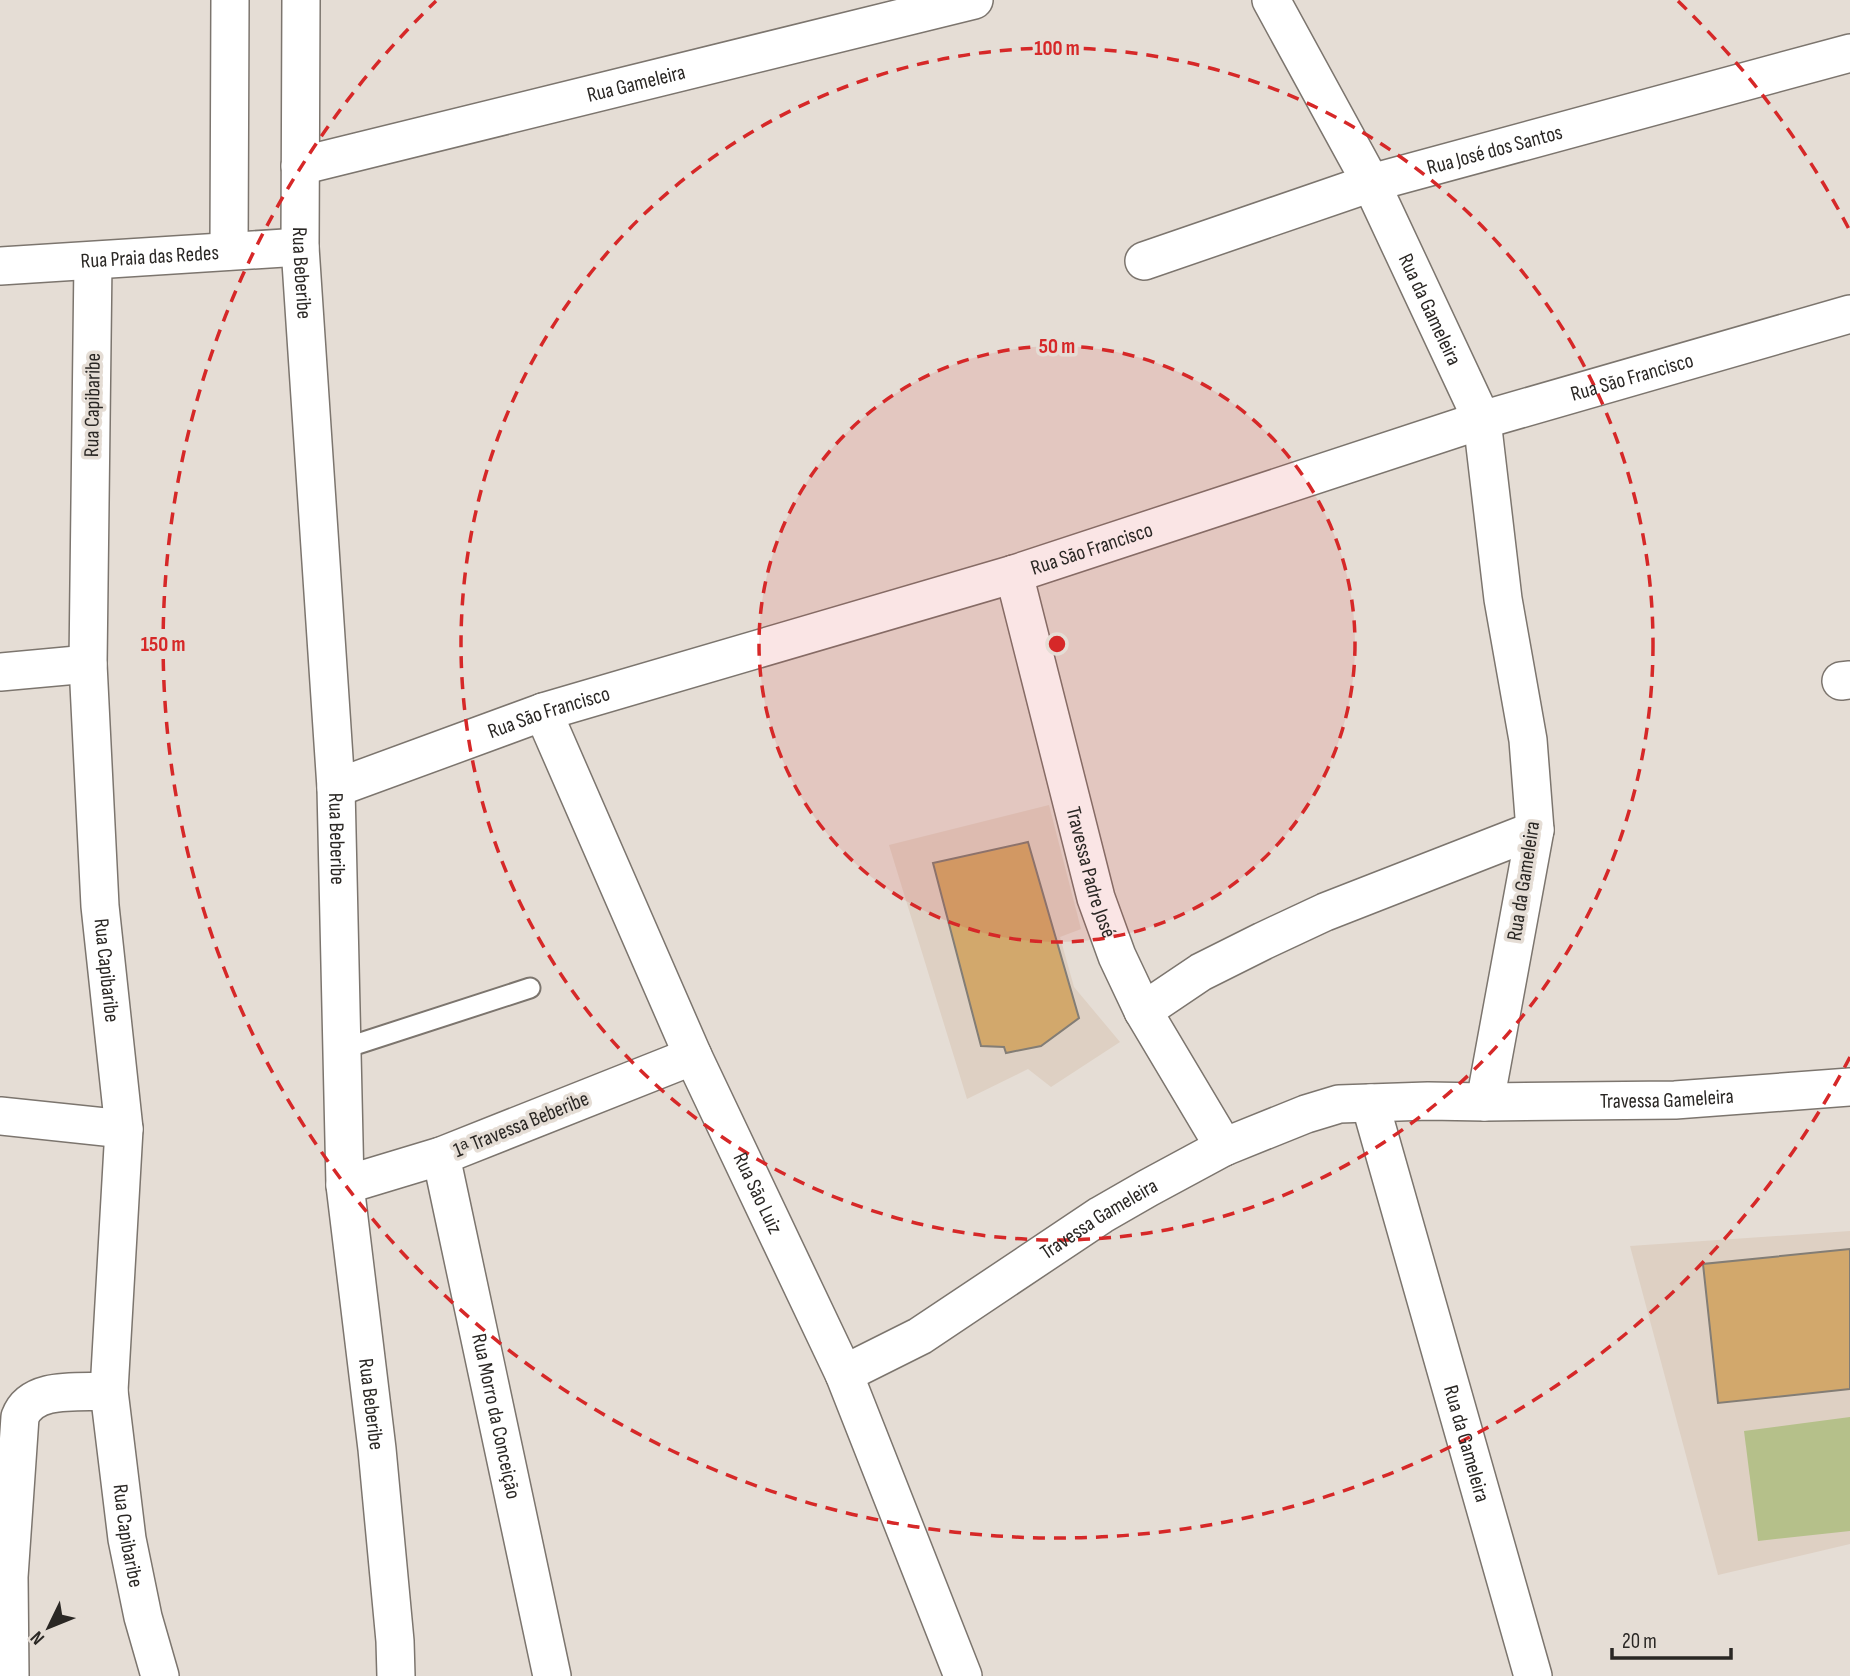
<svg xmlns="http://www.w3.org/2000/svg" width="1850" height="1676" font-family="'Sofia Sans Condensed',sans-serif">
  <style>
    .built { fill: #ded0c3 }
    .green { fill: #b5c08a }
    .building { fill: #d2a86c; stroke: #837d75; stroke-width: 2 }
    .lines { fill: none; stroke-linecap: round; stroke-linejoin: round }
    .lane-casing { stroke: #7c756e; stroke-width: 23 }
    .street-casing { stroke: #7c756e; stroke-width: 40 }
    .lane { stroke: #fff; stroke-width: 19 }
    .street { stroke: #fff; stroke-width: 37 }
    .ring { fill: none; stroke: #d62828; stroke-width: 3.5; stroke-dasharray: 12 9 }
    .labels { text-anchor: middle; stroke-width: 7; stroke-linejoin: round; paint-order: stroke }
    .street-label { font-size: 21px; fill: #2a2724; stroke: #e5ddd5 }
    .centre { fill: #d62828; stroke: #e5ddd5; stroke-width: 3.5 }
    .ring-label { font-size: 21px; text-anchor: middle; font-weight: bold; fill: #d62828; stroke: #e5ddd5; stroke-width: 7; stroke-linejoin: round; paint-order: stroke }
  </style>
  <rect width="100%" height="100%" fill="#e5ddd5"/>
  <!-- built -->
  <path class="built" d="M1049,805L1081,929L1060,937L1074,987L1120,1042L1051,1087L1028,1069L967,1099L889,845Z
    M1850,1231V1544L1718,1575L1630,1246Z"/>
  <!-- green -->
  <path class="green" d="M1850,1417V1531L1758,1541L1744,1431Z"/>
  <!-- building -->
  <path class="building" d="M1028,842L1079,1018L1041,1046L1006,1053L1004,1047L981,1046L933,863Z
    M1850,1249V1389L1718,1403L1703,1264Z"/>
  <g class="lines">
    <defs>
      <path id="lane" d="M342,1049L530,988"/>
      <g id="street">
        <path id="s1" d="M301,0L300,247L336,788L345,1185L377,1449L395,1641L396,1676"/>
        <path id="s2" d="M1271,0L1371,183L1482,420L1503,599L1528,740L1535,830L1485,1102"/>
        <path id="s3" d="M300,166L974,0"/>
        <path d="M229,251L230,0"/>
        <path id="s4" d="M93,261L88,664L100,906L124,1129L109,1391L127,1539L143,1617L160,1676"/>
        <path id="s5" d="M1144,261L1371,183L1850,53"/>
        <path id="s6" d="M0,266L300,247"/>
        <path id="s7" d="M1014,574L1096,898L1117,956L1143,1011L1224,1147"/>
        <path d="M0,672L88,664"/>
        <path d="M1841,681L1850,680"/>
        <path id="s8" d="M543,712L693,1056L844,1374L963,1676"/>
        <path id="s9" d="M336,788L543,712L1014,574L1482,420L1850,314"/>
        <path d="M1143,1011L1201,972L1263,941L1325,912L1535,830"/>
        <path id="s10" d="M1370,1103L1533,1676"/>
        <path d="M0,1116L124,1129"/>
        <path id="s11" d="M441,1156L552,1676"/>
        <path d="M345,1185L441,1156L693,1056"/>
        <path id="s12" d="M844,1374L920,1336L1101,1215L1148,1188L1224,1147L1306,1114L1339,1104L1428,1101L1485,1102L1675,1100L1850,1087"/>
        <path d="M10,1676L9,1577L20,1417C32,1385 80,1393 109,1391"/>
      </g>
    </defs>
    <!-- lane casing -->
    <use href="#lane" class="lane-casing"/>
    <!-- street casing -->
    <use href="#street" class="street-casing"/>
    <!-- lane -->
    <use href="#lane" class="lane"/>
    <!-- street -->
    <use href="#street" class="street"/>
  </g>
  <!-- distance rings -->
  <circle cx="1057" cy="644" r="298" fill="#d62828" fill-opacity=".12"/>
  <g class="ring">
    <circle cx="1057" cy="644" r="298"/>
    <circle cx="1057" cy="644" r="596"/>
    <path d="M1850 1057A894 894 0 1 1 436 1M1678 1A894 894 0 0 1 1850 231"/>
  </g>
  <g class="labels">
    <!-- street labels -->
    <g class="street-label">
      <text dy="7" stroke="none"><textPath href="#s3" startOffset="346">Rua Gameleira</textPath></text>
      <text dy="7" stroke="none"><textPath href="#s5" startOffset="368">Rua José dos Santos</textPath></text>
      <text dy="7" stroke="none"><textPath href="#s6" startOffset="150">Rua Praia das Redes</textPath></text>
      <text dy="7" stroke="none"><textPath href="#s1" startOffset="273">Rua Beberibe</textPath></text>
      <text dy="7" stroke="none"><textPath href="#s2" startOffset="348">Rua da Gameleira</textPath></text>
      <text dy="7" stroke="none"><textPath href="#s9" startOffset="1360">Rua São Francisco</textPath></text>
      <text transform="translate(92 405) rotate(-89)" y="7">Rua Capibaribe</text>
      <text dy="7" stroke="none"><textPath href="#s9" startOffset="793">Rua São Francisco</textPath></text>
      <text dy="7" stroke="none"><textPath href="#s9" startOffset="226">Rua São Francisco</textPath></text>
      <text dy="7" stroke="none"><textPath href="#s1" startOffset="840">Rua Beberibe</textPath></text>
      <text dy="7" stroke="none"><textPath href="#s7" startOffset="308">Travessa Padre José</textPath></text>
      <text transform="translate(1523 881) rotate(-81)" y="7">Rua da Gameleira</text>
      <text dy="7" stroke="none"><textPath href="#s4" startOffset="710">Rua Capibaribe</textPath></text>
      <text dy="7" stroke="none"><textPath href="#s12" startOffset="894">Travessa Gameleira</textPath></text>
      <text transform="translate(521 1124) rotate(-22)" y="7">1ᵃ Travessa Beberibe</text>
      <text dy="7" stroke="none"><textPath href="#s8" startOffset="527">Rua São Luiz</textPath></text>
      <text dy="7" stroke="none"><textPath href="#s12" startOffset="299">Travessa Gameleira</textPath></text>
      <text dy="7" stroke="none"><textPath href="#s1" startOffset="1407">Rua Beberibe</textPath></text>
      <text dy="7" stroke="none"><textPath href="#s11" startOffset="266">Rua Morro da Conceição</textPath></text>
      <text dy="7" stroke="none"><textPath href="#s10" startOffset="354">Rua da Gameleira</textPath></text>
      <text dy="7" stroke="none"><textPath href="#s4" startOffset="1278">Rua Capibaribe</textPath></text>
    </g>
  </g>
  <circle cx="1057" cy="644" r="10" class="centre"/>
  <g class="ring-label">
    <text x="1057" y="55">100 m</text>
    <text x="1057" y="353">50 m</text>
    <text x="163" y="651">150 m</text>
  </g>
  <!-- north arrow -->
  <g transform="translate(49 1627) rotate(227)" stroke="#e5ddd5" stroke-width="5" paint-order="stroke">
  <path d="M0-5L12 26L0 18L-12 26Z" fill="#2a2724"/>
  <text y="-10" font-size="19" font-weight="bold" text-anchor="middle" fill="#2a2724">N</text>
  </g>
  <!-- scale -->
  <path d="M1612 1648v10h119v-10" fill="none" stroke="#2a2724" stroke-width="3.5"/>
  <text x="1622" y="1648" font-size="21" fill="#2a2724" stroke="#e5ddd5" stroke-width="5" paint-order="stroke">20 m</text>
</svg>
